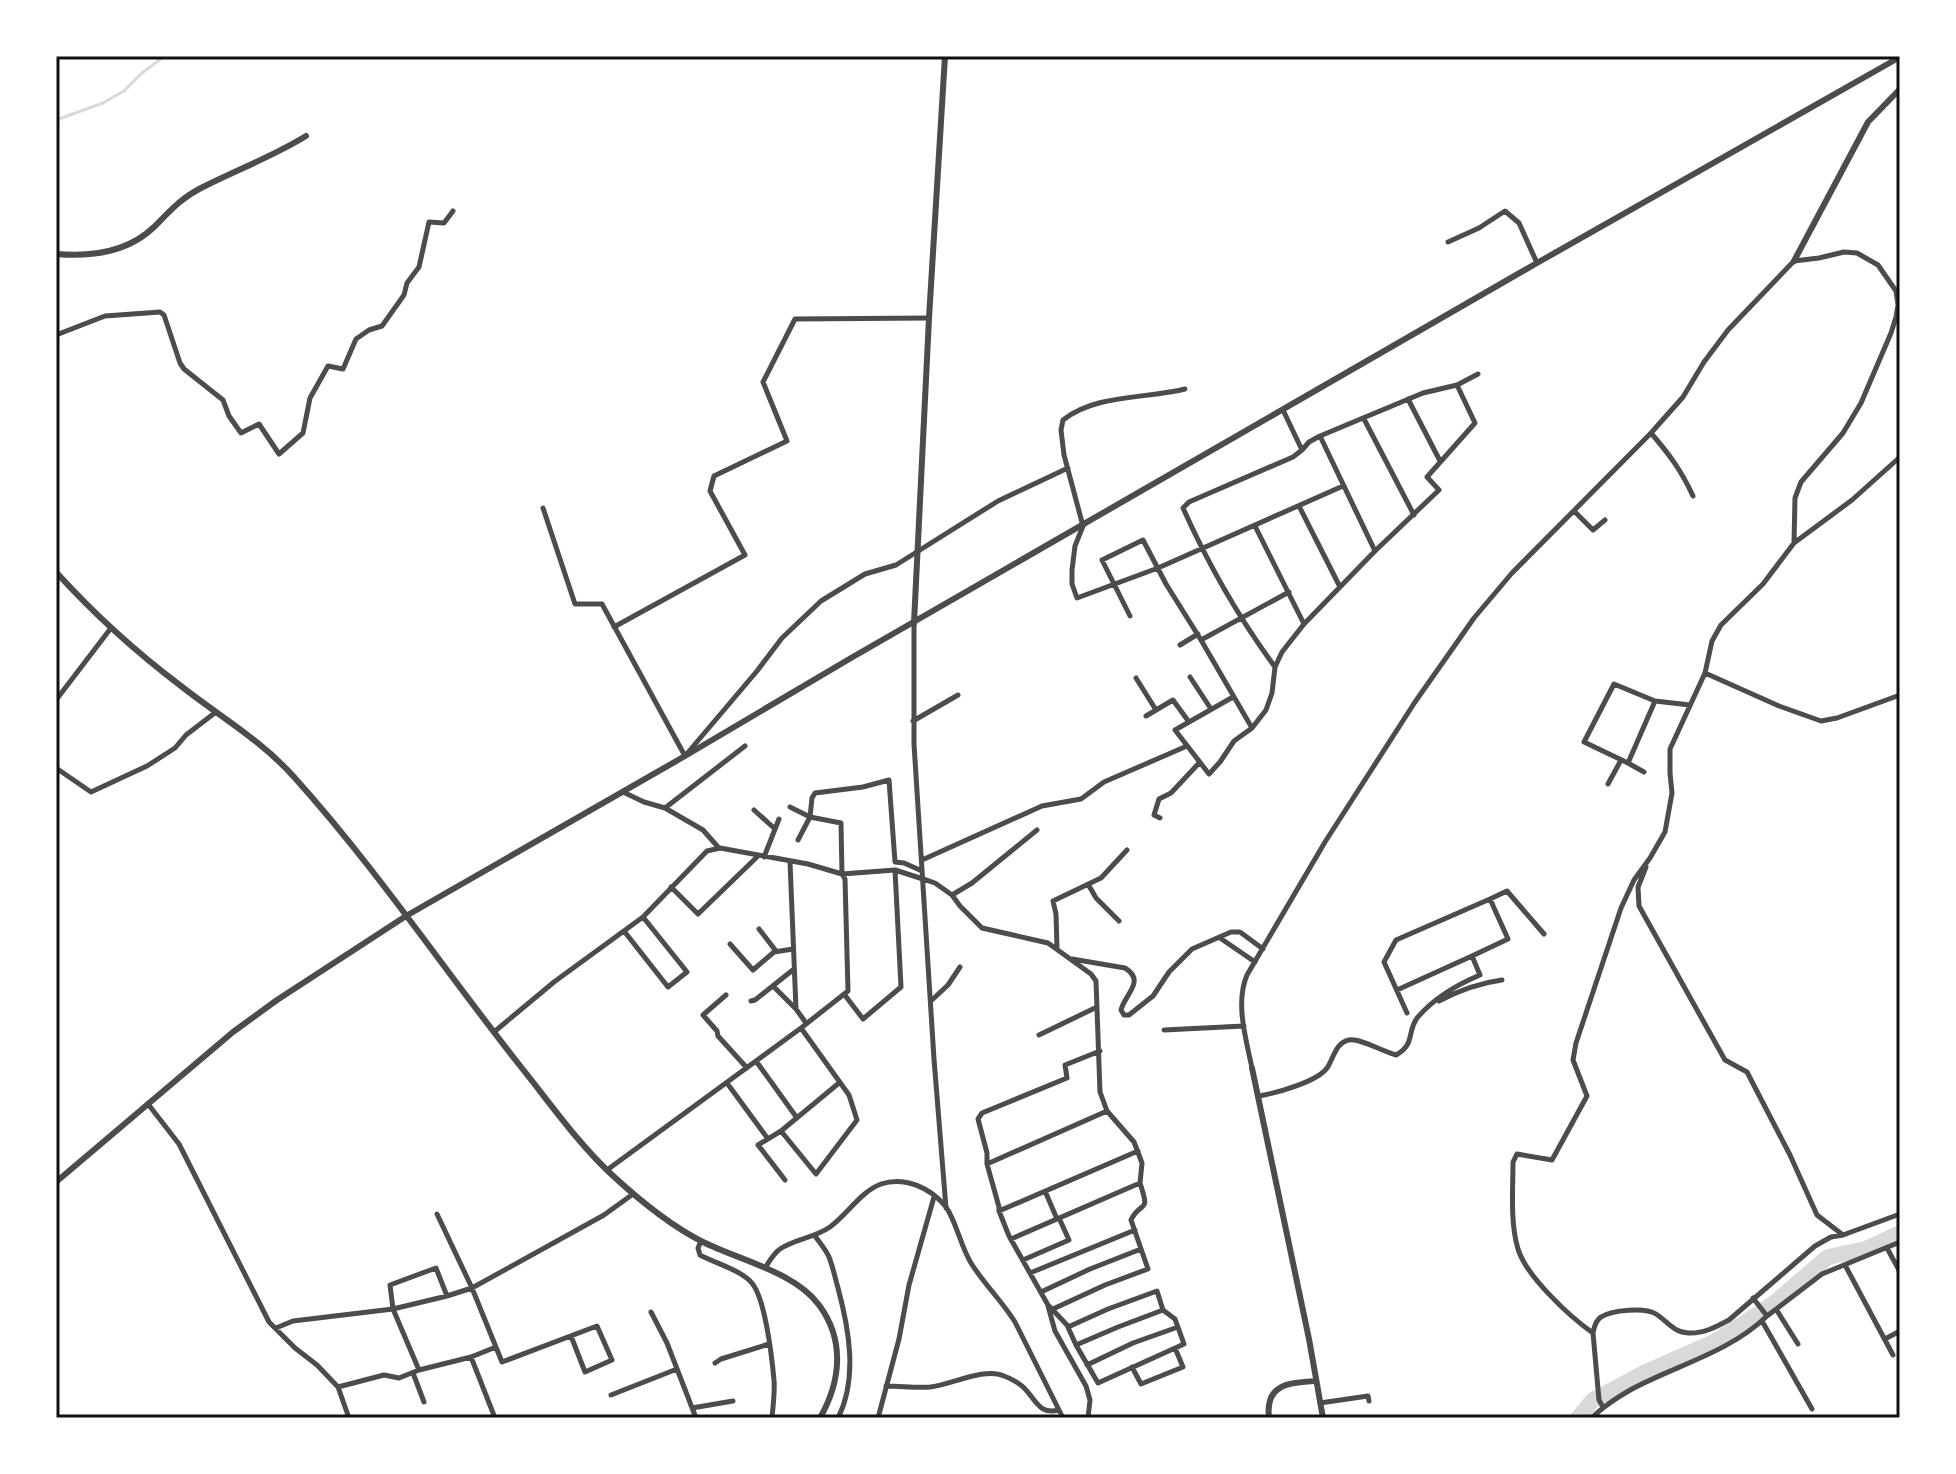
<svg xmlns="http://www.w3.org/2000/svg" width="1956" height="1474" font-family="'Nunito Sans',sans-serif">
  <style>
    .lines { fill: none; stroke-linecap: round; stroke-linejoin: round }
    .stream { stroke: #d9d9d9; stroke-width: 3 }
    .river { stroke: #d9d9d9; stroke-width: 16 }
    .minor { stroke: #4c4c4c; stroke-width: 5 }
    .tertiary { stroke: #4c4c4c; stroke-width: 6 }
    .neatline { fill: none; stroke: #111; stroke-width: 3 }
  </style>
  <rect width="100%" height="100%" fill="#fff"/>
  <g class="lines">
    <!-- stream -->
    <path class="stream" d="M56,120L103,103L124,91L142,73L165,56"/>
    <!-- river -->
    <path class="river" d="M1578,1418L1593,1400L1644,1373L1716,1341L1746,1322L1773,1304L1828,1257L1866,1249L1900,1233"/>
    <!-- minor -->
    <path class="minor" d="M1448,242L1479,228L1505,211L1519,223L1537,263
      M56,335L105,316L160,312L164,315L180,363L184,369L223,400L229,416L241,433L259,424L279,454L303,433L310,398L328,366L343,369L356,339L369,330L382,326L404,295L407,283L419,267L429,222L444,223L453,211
      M1457,385L1478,374
      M1185,389C1145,399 1096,394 1063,420L1061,430L1064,455L1083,526L1075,546L1072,570V584L1077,598L1158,568L1343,486
      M1408,399L1440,461
      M1283,410L1302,450L1309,442L1320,436
      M1364,419L1414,515
      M1651,433C1669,454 1681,470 1693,496
      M1299,506L1340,587
      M543,508L575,604H602L685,756L757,671L782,638L821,601L865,574L896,565L998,501L1068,468
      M1574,511L1593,530L1605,520
      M1255,526L1304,624
      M1130,616L1102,560L1143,540L1166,584L1201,640L1252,728
      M914,623V744L934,1059L946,1208
      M614,627L745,555L710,491L714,476L787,441L763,382L795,319L929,318
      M1201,640L1289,592
      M1180,645L1198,634
      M1275,667C1239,618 1208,564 1183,508L1189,502L1293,457L1302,450
      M1705,673L1779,706L1821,721L1837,718L1900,695
      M1190,677L1211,709
      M1136,678L1156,710
      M1233,697L1175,730L1209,774L1220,762L1234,741L1252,728L1266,710L1272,693L1275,667L1282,652L1304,624L1375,551L1439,490L1427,477L1475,423L1457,385L1423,393L1320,436L1375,551
      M56,700L111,628
      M1655,701L1628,763L1584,742L1614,684L1655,701L1690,705
      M1146,716L1173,700L1189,722
      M913,721L958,695
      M1628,763L1644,772
      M56,768L91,792L147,766L175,748L186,735L216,712
      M1608,784L1621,760
      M623,792L644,802L665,808L703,830L718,847
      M665,808L745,746
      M754,810L775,829
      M1160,818L1154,815L1159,799L1171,793L1200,762
      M798,840L810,817L812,798L815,793L863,787L889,780L895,862L904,863L922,871
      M764,857L779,819
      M922,860L1042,806L1081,799L1104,782L1187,746
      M790,862L796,1009L806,1023
      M1646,867L1638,887L1639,906L1725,1060L1747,1072L1790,1155L1817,1215L1843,1235
      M1088,884L1096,898L1119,921
      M671,887L698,914L758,856
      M952,895L972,883L1037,830
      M1490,899L1507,891L1544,934
      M759,929L776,951
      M624,931L668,987L687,972L643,917
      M1220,938L1255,962
      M730,944L753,970L774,952L793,949
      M1057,949L1056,914L1053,901L1101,878L1127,850
      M1072,959L1125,968C1146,981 1125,994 1121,1010L1124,1015H1129L1153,996L1169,972L1192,949L1231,932H1240L1263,949
      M773,986L795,1008
      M1397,990L1472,956
      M844,994L863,1019L901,987L895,870
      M726,995L703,1015L717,1031L718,1036L747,1068
      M932,1000L948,985L960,967
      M751,1001L755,1000L794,969
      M1439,1001C1460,990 1479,983 1502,980
      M1164,1030L1244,1026
      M494,1032L554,982L643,917L707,851L720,848L808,864L842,874L895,870L923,879L935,883L952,895L960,906L982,928L1048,943L1091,974L1096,981L1100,1092L1107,1111L1134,1142L1142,1163L1140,1183
      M1039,1035L1097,1007
      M756,1061L797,1118
      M1252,1068C1246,1039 1235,1003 1247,975L1325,842L1415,702L1474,618L1512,573L1651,433L1683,397L1704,362L1728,330L1794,261L1819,258L1844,252L1857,253L1878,265L1896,291L1898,305L1896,317L1891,333L1861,403L1843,433L1801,482L1795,498L1794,543
      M727,1083L768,1139
      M1259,1096C1276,1093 1317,1082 1327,1068C1334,1058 1335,1043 1349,1040C1360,1038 1384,1052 1396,1055C1415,1045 1407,1032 1417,1018C1434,998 1456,985 1480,975L1472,956L1508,939L1490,899L1396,940L1384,962L1407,1013
      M148,1104L179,1144L269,1322L295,1348L317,1365L338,1387L349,1418
      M781,1131L839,1083
      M987,1164L1107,1111
      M607,1170L801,1028L848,991L845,879L842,874L841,823L810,817L790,807
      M785,1180L758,1145L781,1131L816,1174L857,1120L849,1095L801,1028
      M1045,1191L1057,1219
      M999,1211L1138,1151
      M437,1214L472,1288L502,1362L597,1326L612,1360L585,1372L571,1336
      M815,1236C820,1243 826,1250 829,1257C833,1267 835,1278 838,1288C849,1329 858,1378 838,1418
      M1011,1239L1140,1183C1151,1216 1141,1199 1131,1220L1148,1269L1105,1285L1053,1309
      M701,1241L698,1248L700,1255C715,1263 740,1270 751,1282C765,1296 772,1358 774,1380C775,1392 773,1406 772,1418
      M1887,1248L1900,1272
      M1023,1260L1069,1240L1059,1218
      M1845,1265L1893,1355
      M765,1268C769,1262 773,1254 780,1249C795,1239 814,1238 830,1227C848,1214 860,1192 881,1184C905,1176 931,1188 946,1207C956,1221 961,1247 971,1263C984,1284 1002,1301 1015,1322L1063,1418
      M1030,1273L1135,1230
      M1041,1292L1090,1269L1141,1249
      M1048,1306L1055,1331L1086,1386L1090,1400L1088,1418
      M1776,1309L1798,1344
      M651,1312L667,1343L696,1418
      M1767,1316L1822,1274L1900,1242
      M1762,1321L1812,1409
      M1068,1327L1108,1309L1157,1291L1163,1310L1175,1319L1184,1344L1098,1383L1076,1345L1067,1325L1048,1305L1009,1236L999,1211V1207L987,1164V1153L978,1119L982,1113L1067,1078L1065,1065L1100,1051
      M276,1328L293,1321L393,1309L447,1296L472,1288L604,1215L633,1194
      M1593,1333C1570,1317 1526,1276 1518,1249C1510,1222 1513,1190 1513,1162L1517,1154L1552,1160L1587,1096L1573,1060L1576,1043L1621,908L1634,880L1650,858L1665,832L1672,793L1670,773V749L1705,673L1712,641L1721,625L1763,584L1794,543L1852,500L1900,457
      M1885,1339L1900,1331
      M1076,1345L1118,1327L1163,1310
      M471,1357L496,1347
      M715,1363L721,1359L769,1344
      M1087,1365L1133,1343L1178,1327
      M1132,1367L1141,1384L1183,1367L1175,1348
      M419,1370L393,1309L390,1285L436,1268L447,1296
      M413,1373L424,1402
      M886,1386C901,1386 916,1388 930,1387C951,1385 984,1367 1004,1376C1010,1378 1021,1384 1025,1389C1036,1400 1039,1415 1059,1410
      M338,1387L384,1375L399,1378L419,1370L471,1357L495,1418
      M611,1395L677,1369
      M1320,1403L1368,1396L1369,1401
      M1603,1407L1599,1400L1593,1333C1594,1327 1596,1320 1601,1317C1612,1310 1645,1307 1656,1314C1667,1321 1673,1332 1688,1333C1703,1334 1716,1327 1729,1320L1815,1246L1831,1237L1843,1235L1900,1214
      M692,1408L733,1401
      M878,1418L899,1339L909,1285L934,1197
      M1592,1418C1603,1406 1618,1397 1632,1389C1677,1365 1730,1352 1767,1316L1753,1298"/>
    <!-- tertiary -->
    <path class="tertiary" d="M56,254C90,257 128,252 154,227C169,212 181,198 201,188C236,170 272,157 306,136
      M1794,261L1868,122L1900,89
      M56,572C94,614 136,652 181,686C219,716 261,740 294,777C376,868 445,971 521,1067C550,1103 577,1142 611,1174C638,1199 669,1225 703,1242C739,1260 795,1272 819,1305C845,1340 841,1381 820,1418
      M914,623L929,318L945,56
      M1252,1068L1309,1339L1323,1418
      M56,1182L233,1032L277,1000L406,916L685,756L851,658L1537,263L1900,57
      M1269,1418C1265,1384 1288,1383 1315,1381"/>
  </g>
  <!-- border -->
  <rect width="1956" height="1474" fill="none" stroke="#ffffff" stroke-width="116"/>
  <rect x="58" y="58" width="1840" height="1358" class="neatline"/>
</svg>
